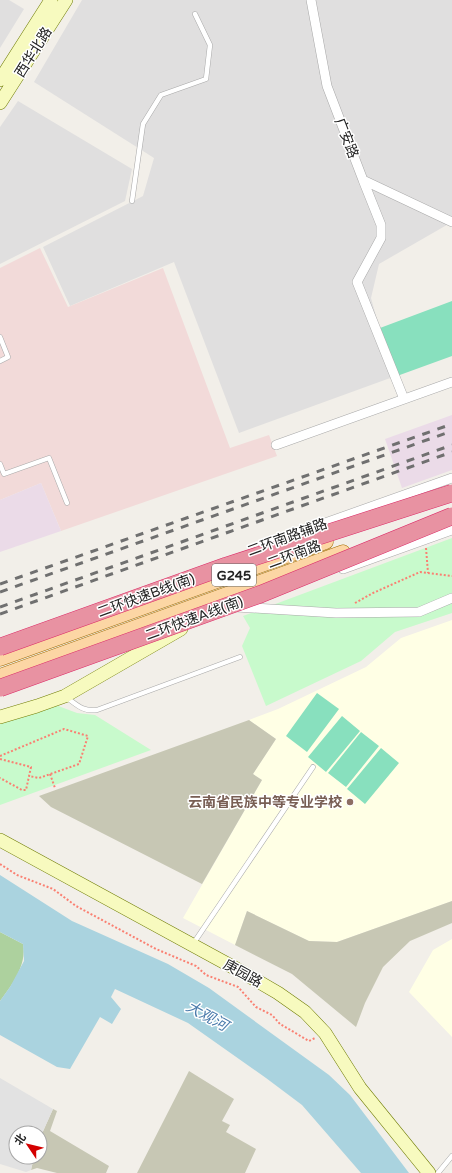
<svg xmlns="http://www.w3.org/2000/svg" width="452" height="1173" font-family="'Varela Round','Noto Sans SC',sans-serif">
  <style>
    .residential { fill: #e0dfdf }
    .commercial { fill: #f2dad9 }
    .industrial { fill: #ebdbe8 }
    .education { fill: #ffffe5 }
    .construction { fill: #c7c7b4 }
    .forest { fill: #add19e }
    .park { fill: #c8facc }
    .pitch { fill: #88e0be }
    .parking { fill: #e2e2e2 }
    .water { fill: #aad3df }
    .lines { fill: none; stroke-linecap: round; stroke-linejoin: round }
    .lane-casing { stroke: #a9a9a9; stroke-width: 5.5 }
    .street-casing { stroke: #a9a9a9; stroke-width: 10 }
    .secondary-casing { stroke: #707d05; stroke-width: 14 }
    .primary-casing { stroke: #a06b00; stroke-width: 15 }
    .path { stroke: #fa8072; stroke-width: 2; stroke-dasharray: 2 2; stroke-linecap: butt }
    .lane { stroke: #fff; stroke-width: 4.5 }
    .street { stroke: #fff; stroke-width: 9 }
    .secondary { stroke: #f7fabf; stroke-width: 13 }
    .primary { stroke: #fcd6a4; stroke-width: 14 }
    .rail { stroke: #707070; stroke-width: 3; stroke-dasharray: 8 8; stroke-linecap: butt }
    .highway-bridge-casing { stroke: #dc2a67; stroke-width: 18; stroke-linecap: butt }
    .highway-bridge { stroke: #e892a2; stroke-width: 17 }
    .education-dot { fill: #8d6e63; stroke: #fff; stroke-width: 1.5 }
    .labels { text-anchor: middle; stroke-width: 3; stroke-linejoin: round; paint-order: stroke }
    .shield { fill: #fff; stroke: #646464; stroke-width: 1 }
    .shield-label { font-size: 13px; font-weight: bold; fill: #222 }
    .street-label { font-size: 14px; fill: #222; stroke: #fff }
    .education-label { font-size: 14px; font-weight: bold; fill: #785e54; stroke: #fff; text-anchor: end }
    .water-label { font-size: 15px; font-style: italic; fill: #4a7aab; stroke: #fff }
  </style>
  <rect width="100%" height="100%" fill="#f2efe9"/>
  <!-- residential -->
  <path class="residential" d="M0,0H9L24,9L0,48Z
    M82,0H452V222L379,264L371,298L393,377L239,433L174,262L70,306L43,247L143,196L154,158L34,82Z
    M18,101L132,169L125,201L0,264V127Z"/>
  <!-- commercial -->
  <path class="commercial" d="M40,248L68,307L163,268L230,448L269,435L277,456L61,531L41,483L0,500V268Z"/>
  <!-- industrial -->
  <path class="industrial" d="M452,415V470L402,488L385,439Z
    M41,483L61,531L0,552V500Z"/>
  <!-- education -->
  <path class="education" d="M452,620V901L337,942L309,941L247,911L235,945L183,918L262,780L253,774L276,739L249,720L278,709L366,667L401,638Z
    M452,939V1037L409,992L433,950Z"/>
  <!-- construction -->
  <path class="construction" d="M249,720L276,739L253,774L262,780L202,884L51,807L39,796Z
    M452,901V923L410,941L383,967L365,1003L356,1027L292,974L235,945L247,911L309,941L337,942Z
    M189,1071L234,1099L222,1121L230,1125L226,1132L256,1149L245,1173H137Z
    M53,1109L57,1111L50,1131L109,1166L106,1173H57L37,1168L31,1170L34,1157H40V1138Z"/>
  <!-- forest -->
  <path class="forest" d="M0,932L23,944C27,965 12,985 0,1001Z"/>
  <!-- park -->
  <path class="park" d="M452,538V613L395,632L361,661L266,706L242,646L250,628L243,616Z
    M53,704L77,713L95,715L151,750L0,805V723Z"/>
  <!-- pitch -->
  <path class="pitch" d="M452,301V356L397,376L380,328Z
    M317,693L339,709L307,752L286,736Z
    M342,716L360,731L326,772L308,757Z
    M361,732L379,746L346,787L328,773Z
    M381,748L399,763L365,804L347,789Z"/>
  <!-- parking -->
  <path class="parking" d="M0,1078L53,1109L40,1138V1133H16V1157H34L31,1170L26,1172L0,1164Z"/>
  <!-- water -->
  <path class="water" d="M0,875L72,921L168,964L209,988L329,1075L350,1095L409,1173H361L302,1105L266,1078L188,1023L115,989L111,997L121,1009L112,1024L100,1017L70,1069L57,1067L0,1035V1001L10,987L24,961L23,944L0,932Z"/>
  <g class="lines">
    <defs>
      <path id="lane" d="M132,201L143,124L161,95L206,79L210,45L195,14
        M0,337L8,357L0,361
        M0,464L4,474L49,458L67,503
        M66,697C77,705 83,712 97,710L240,657
        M193,944L313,767
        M438,1173L452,1156"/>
      <path id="street" d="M311,0L327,86L363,180L452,222
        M363,180L381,225V238L357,282L404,399
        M276,445L452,382
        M263,545L452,478
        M343,569L452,530
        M236,607L336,613L419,612L452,598"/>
      <path id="secondary" d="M0,80L51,0
        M0,103L66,0
        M0,717L37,706L65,696L181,629
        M0,840L242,972L278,993L305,1012L325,1033L360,1088L429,1173"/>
      <path id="primary" d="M0,659L326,542
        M0,676L343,552"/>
    </defs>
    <!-- lane casing -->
    <use href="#lane" class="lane-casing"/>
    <!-- street casing -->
    <use href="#street" class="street-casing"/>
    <!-- secondary casing -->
    <use href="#secondary" class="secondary-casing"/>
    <!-- primary casing -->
    <use href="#primary" class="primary-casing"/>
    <!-- path -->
    <path class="path" d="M426,548L428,573
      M355,603L373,593L420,572L452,576
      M0,756L64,729L88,736L79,764L39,778L29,776
      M0,759L31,767L26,790H22L0,778
      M50,774L55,788
      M0,864L17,875L53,889L76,906L156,949L196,966L206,975L238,987L256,1007L272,1015L280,1024L309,1041L315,1038"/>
    <!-- lane -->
    <use href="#lane" class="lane"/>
    <!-- street -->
    <use href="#street" class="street"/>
    <!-- secondary -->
    <use href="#secondary" class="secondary"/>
    <!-- primary -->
    <use href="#primary" class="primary"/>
    <!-- rail -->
    <path class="rail" d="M0,584L452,424
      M0,592L452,431
      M0,607L452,445
      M0,614L452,452"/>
    <defs>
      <path id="highway-bridge" d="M0,647L226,566L452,493
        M0,688L261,594L452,516"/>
    </defs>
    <!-- highway-bridge casing -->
    <use href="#highway-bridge" class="highway-bridge-casing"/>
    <!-- highway-bridge -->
    <use href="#highway-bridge" class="highway-bridge"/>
  </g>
  <!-- markers -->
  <circle class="education-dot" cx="350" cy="802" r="4"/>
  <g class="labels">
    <!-- shield labels -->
    <rect class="shield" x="212" y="564" width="44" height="22" rx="3"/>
    <g class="shield-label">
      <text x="234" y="580">G245</text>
    </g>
    <!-- street labels -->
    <g class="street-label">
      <text transform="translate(33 52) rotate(-58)" y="5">西华北路</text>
      <text transform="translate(347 138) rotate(69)" y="5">广安路</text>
      <text transform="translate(287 537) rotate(-20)" y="5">二环南路辅路</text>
      <text transform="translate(294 554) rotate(-20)" y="5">二环南路</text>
      <text transform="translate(146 595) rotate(-20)" y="5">二环快速B线(南)</text>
      <text transform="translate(194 618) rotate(-20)" y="5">二环快速A线(南)</text>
      <text transform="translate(243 973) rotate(29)" y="5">庚园路</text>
    </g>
    <!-- education labels -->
    <g class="education-label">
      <text x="342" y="807">云南省民族中等专业学校</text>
    </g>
    <!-- water labels -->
    <g class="water-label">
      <text transform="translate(207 1016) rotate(29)" y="5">大观河</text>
    </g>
  </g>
  <!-- north arrow -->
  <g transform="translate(28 1145) rotate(305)"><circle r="19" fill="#ffffff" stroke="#a7a7a7"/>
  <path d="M0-3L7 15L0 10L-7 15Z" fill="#d40000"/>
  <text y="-6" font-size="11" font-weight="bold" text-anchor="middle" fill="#222222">北</text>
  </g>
</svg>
